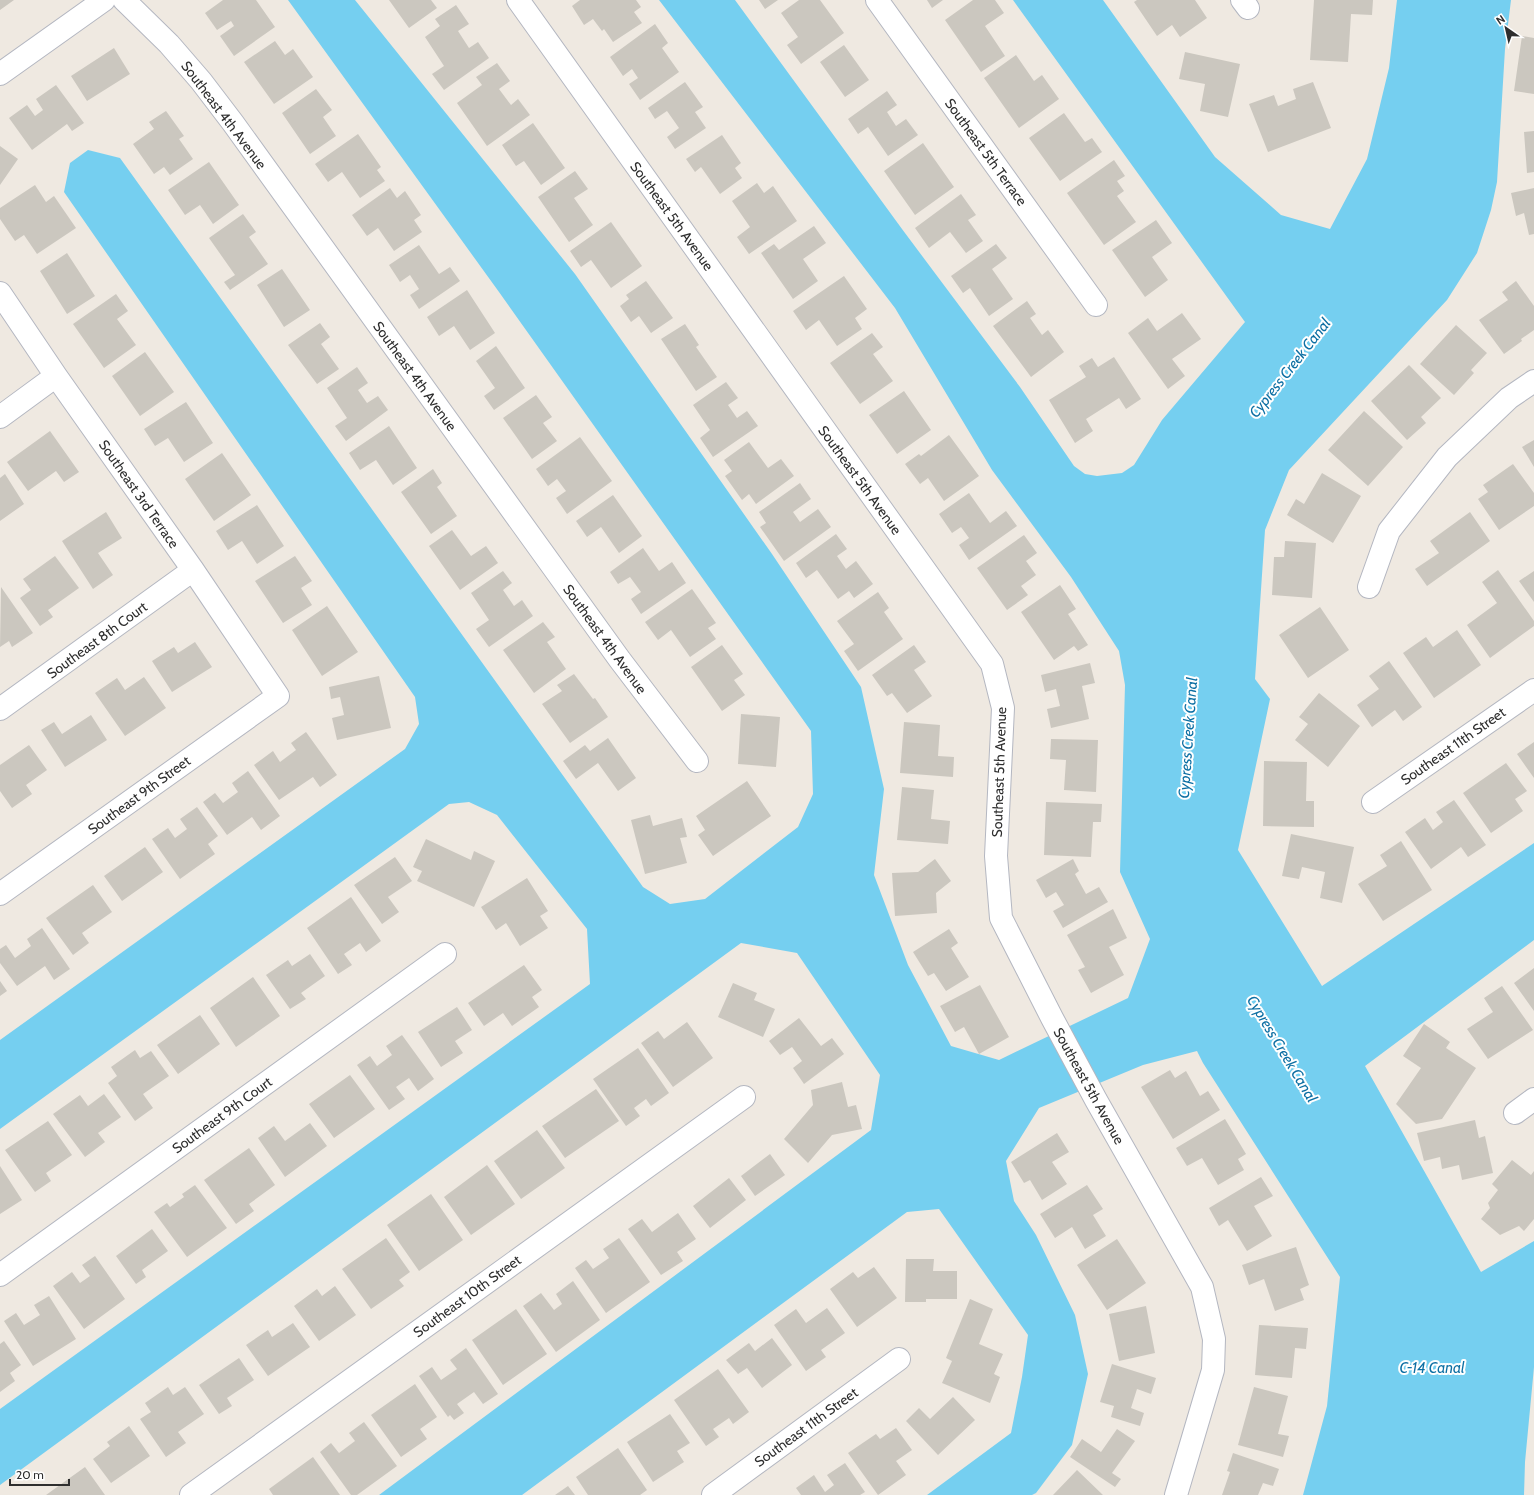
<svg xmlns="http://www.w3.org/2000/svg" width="1534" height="1495" font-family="Cabin,sans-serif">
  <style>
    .water { fill: #75cff0 }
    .building { fill: #cbc7bf }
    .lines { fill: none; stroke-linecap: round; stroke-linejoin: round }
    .minor-casing { stroke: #b4b7c1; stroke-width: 24 }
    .minor { stroke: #fff; stroke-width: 22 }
    .labels { text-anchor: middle; stroke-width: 4; stroke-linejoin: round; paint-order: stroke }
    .street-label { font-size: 14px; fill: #2e2e2e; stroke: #fff }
    .water-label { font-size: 15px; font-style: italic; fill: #0d6fa3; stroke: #fff }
  </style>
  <rect width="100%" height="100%" fill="#efe9e1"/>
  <!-- water -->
  <path class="water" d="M288,0H355L575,274L772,554L861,687L884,789L874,875L908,965L951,1046L999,1060L1128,998L1150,939L1120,872L1125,685L1119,651L1071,577L992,470L895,308L659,0H735L902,229L1020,387L1074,466L1085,474L1097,476L1122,473L1134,465L1162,420L1245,322L1013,0H1103L1215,157L1281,215L1330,229L1367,159L1389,68L1397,0H1511L1505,49L1497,182L1491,210L1477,253L1447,300L1289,470L1265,530L1255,679L1270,699L1238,850L1322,986L1534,843V940L1365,1066L1481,1272L1534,1241V1367L1525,1462L1524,1495H1303L1327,1406L1340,1277L1203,1063L1197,1051L1143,1065L1039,1108L1006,1161L1014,1201L1036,1235L1075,1315L1088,1374L1072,1445L1036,1493L1032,1495H927L1011,1433L1022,1377L1028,1335L939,1209L907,1212L522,1495H379L871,1130L880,1075L797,953L741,943L0,1485V1409L590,984L587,929L497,815L469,802L449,804L0,1129V1040L405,749L419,724L415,697L64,192L70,163L88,150L120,158L643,887L670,904L705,899L798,827L813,794L811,731L499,292Z"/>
  <!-- building -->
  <path class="building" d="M0,0H14L0,10Z
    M223,0H256L275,27L234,56L220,36L234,26L231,21L217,30L205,13Z
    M389,0H431L437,8L409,28Z
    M580,0H636L641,7L634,12L642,23L613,42L604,29L602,31L593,19L584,25L572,6Z
    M759,0H778L765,9Z
    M799,0H820L844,33L801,64L787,45L798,37L781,13Z
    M927,0H943L932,8Z
    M973,0H995L1004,13L985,26L1005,56L981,72L945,20Z
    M1137,0H1195L1207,18L1180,37L1172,25L1157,36L1134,2Z
    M1314,0H1373L1372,15L1351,14L1348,62L1310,60Z
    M456,5L469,24L458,31L469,48L478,42L489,58L444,90L432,74L444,66L425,37L440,26L435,19Z
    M655,24L668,43L662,48L679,72L640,100L629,84L638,78L632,69L623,76L610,57Z
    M1522,36L1534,38V94L1514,91Z
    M275,41L285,55L293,49L313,77L274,104L244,62Z
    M844,45L869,80L845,97L820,62Z
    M114,48L130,74L87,101L71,76Z
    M1185,52L1240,64L1228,117L1200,111L1205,84L1179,79Z
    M1016,55L1034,81L1042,75L1059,99L1019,128L984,78Z
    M497,63L510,81L499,89L511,105L518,99L530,115L487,146L457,103L482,85L476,77Z
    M685,82L703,107L695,112L706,128L675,149L667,137L679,128L667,111L655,119L648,108Z
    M1313,82L1331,128L1268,152L1249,104L1274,95L1278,106L1296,99L1293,89Z
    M56,85L84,123L72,131L67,124L32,150L9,118L27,105L35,116L43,110L36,99Z
    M316,89L332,110L323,117L336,136L310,154L282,113Z
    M887,91L897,105L887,112L896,126L906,119L918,135L888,156L868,127L858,134L848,119Z
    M166,111L184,136L179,139L193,159L170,175L164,167L154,174L133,144L154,129L149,122Z
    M1064,113L1085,142L1092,138L1102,152L1060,181L1029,138Z
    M533,123L565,168L541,185L524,161L516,166L502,145Z
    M1534,131V172L1527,173L1524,132Z
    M358,134L381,167L377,170L385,181L360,198L342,172L328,182L315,164Z
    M722,135L741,163L735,168L742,178L720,194L701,167L695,172L686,159Z
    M923,143L954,187L915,215L884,171Z
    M0,146L18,159L0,185Z
    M1114,160L1125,176L1117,181L1124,191L1117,196L1136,222L1104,245L1067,193Z
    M209,162L239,205L213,224L200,205L185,215L168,190Z
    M575,171L588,189L574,198L593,225L569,242L538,197Z
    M757,183L764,193L773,186L797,221L749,254L737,237L750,227L732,201Z
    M35,185L46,202L54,196L76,228L37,254L24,235L15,241L0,219V208Z
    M390,188L397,198L405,191L421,215L414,220L422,232L394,251L378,228L367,236L352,215Z
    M1534,188V234L1529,235L1524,213L1516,216L1511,193Z
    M961,194L976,215L968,220L983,241L966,253L950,232L929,248L915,228Z
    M243,214L256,232L249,237L268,264L230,290L224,282L235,275L209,238Z
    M1156,220L1172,243L1152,257L1168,280L1145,297L1112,250Z
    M611,222L642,266L611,288L591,260L581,267L570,251Z
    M814,226L826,243L803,259L818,281L793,299L761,253L774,244L779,250Z
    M996,244L1007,258L992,269L1013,299L989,316L970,288L963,293L951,276Z
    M419,245L439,274L450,267L460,281L419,309L410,295L419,289L410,275L400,282L389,265Z
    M67,253L95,296L67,314L40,271Z
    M282,269L310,310L284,327L257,285Z
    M844,276L867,309L855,318L862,329L837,346L819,320L806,330L793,311Z
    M646,281L673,318L651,333L639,316L631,322L620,306L629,299L626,295Z
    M1516,281L1534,306V330L1521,339L1522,341L1504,354L1479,320L1508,300L1502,292Z
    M467,290L495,333L470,350L454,326L439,336L427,317Z
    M116,294L128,311L117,319L136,345L104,368L73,324Z
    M1027,301L1036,314L1030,318L1042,335L1048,330L1064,352L1031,377L993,326Z
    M1182,313L1201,339L1172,359L1185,376L1168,389L1128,333L1148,318L1157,331Z
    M320,323L330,337L321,344L339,369L317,384L288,345Z
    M685,324L699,345L696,347L717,377L696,391L661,339Z
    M1456,325L1487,353L1471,370L1474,373L1454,395L1420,364Z
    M872,333L883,347L873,354L893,381L860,404L830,363Z
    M496,346L525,388L494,410L484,396L495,388L476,361Z
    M145,352L174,392L140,416L112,376Z
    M1114,357L1141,399L1126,409L1119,398L1086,419L1093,431L1075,443L1049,400L1086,377L1079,366L1092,358L1098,367Z
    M1409,365L1441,398L1421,417L1426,423L1407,440L1371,401Z
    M357,367L368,383L358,390L367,403L378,396L388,410L346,441L335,426L347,418L327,388Z
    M726,382L738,398L728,405L737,418L747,411L758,426L713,457L700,438L710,430L693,405Z
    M904,391L931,430L897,454L869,415Z
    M536,395L552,417L543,423L557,441L532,459L503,418Z
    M186,402L213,443L184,462L168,438L155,446L144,429Z
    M1364,411L1403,447L1368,486L1328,450Z
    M389,426L417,468L393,485L376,460L360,470L349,453Z
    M50,431L79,472L64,482L56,471L28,491L7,462Z
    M949,435L979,476L944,501L928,478L920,484L905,464L919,454L921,456Z
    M580,437L612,481L567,514L556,498L566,491L557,479L548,486L536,469Z
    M1534,440V467L1522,447Z
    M749,442L768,468L781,459L794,476L756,504L749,494L742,500L725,476L732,471L724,460Z
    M222,453L251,495L214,521L185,479Z
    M1513,464L1534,493V506L1499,530L1478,499L1488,492L1483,485Z
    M433,469L442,483L437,487L457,516L431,534L401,492Z
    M1322,473L1361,496L1333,543L1287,515L1296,499L1304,504Z
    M5,474L24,504L0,521V478Z
    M800,483L811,499L793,512L800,522L818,509L831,527L784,561L760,527L766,523L759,512Z
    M969,493L990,523L1006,511L1017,526L969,560L959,545L969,538L961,527L952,533L939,514Z
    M613,495L642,536L619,553L601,527L587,537L576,521Z
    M257,505L284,546L257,564L242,541L228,550L216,531Z
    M106,512L122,538L98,553L113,575L93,589L62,541Z
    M1470,512L1490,541L1427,586L1415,569L1439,553L1430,541Z
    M452,530L471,556L486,546L498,563L460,590L429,546Z
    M836,534L847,549L837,556L846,569L856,561L873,584L854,598L849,591L838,599L817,570L806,578L796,563Z
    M1024,535L1037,553L1026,561L1036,575L1021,586L1028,595L1007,610L977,568Z
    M1285,541L1316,543L1312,598L1272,595L1274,557H1284Z
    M643,548L659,571L672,562L686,583L641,614L631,599L641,592L630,577L618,584L610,572Z
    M55,556L79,588L48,610L53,617L40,626L20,598L31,590L23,579Z
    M295,556L312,581L301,588L312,605L283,623L255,581Z
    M1498,570L1534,621V626L1490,658L1467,625L1497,603L1482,582Z
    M503,571L512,583L503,590L514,606L522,600L533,616L489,647L476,629L489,620L471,593Z
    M1534,571V602L1519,581Z
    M1060,585L1076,609L1068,614L1088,645L1078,651L1074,646L1054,660L1021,612Z
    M1,587L33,633L12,647L9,641L0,647Z
    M692,589L716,623L708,628L716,639L690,657L671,630L658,640L645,622Z
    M878,592L889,608L884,612L903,639L858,671L844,651L854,644L837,621Z
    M327,606L358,652L322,676L292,630Z
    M1320,607L1349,650L1308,678L1279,635Z
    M543,622L555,637L547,642L566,669L534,693L503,650Z
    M1457,630L1481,665L1434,698L1403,653L1426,637L1433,647Z
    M195,642L212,667L172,692L152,661L174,647L178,653Z
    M722,645L743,674L734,680L745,695L722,711L691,667Z
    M914,645L926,662L914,670L932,696L907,713L892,693L887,696L872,675Z
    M1389,661L1422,707L1403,721L1395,710L1372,727L1357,705L1379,689L1369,676Z
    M1090,663L1095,683L1082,686L1089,719L1051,728L1047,709L1060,706L1056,689L1045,692L1041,675Z
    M574,674L593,699L595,698L608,717L570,743L542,704L562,691L557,685Z
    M379,676L391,728L337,740L332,718L344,715L340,697L331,699L329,687Z
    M144,677L166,708L125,736L95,693L117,678L125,690Z
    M1319,693L1360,726L1328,767L1295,740L1308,724L1299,717Z
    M741,714L780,717L776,767L738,764Z
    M91,715L107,740L65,767L41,730L54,722L62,734Z
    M904,722L940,725L938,756L954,757L953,777L900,773Z
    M306,732L337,775L320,787L313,777L279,800L254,765L273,751L280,762L296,750L291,743Z
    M608,738L636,778L618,791L598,763L576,779L563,761L585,745L590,751Z
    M1051,739L1098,740L1096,792L1064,790L1066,760L1050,759Z
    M1534,742V778L1517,754Z
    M29,745L47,770L26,785L32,794L12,808L0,791V765Z
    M1264,761L1307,762L1306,801H1314V827L1263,826Z
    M1506,763L1527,791L1515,799L1523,811L1491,833L1463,793Z
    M248,771L280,816L261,830L252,817L227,835L203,802L215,793L223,803L238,792L232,783Z
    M747,781L771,816L713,856L698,835L705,830L696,816Z
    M902,787L934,790L931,819L950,821L948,844L897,840Z
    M1454,800L1486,845L1468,857L1461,847L1431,869L1405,832L1425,818L1433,830L1443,822L1436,812Z
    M1046,802L1102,804L1101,822H1093L1091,857L1044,855Z
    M197,807L218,836L208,844L215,854L180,879L152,839L168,828L175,838L187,829L180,819Z
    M650,815L653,826L682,818L687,837L680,838L687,863L645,874L631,820Z
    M1291,834L1354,847L1342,903L1320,898L1325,872L1302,867L1299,879L1282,876Z
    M426,839L471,860L474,851L495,861L474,907L417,881L422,871L413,867Z
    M1401,841L1432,890L1383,921L1358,884L1387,866L1380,855Z
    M145,847L163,872L122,901L104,876Z
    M395,857L412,881L388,897L399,912L382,924L354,885Z
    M935,859L951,881L936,893L937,913L895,916L892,873L918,872Z
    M1073,859L1079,871L1075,874L1086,894L1099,887L1108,902L1063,928L1053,911L1064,905L1056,892L1046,898L1036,880Z
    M527,878L548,911L540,916L548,928L520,946L506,923L496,930L481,907Z
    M93,885L112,912L82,933L89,943L73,955L46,918Z
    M351,897L381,941L366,952L360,943L344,954L352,965L338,974L307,928Z
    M1113,909L1127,938L1109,947L1124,975L1091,993L1078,970L1085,967L1067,935Z
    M42,928L70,969L54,980L45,966L17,986L0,963V949L6,945L15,958L31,946L27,939Z
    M949,929L958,943L951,948L969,977L946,991L934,973L928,976L913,952Z
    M310,954L325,976L301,993L306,999L290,1009L266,975L288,960L292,966Z
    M524,965L542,990L532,997L539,1007L512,1026L503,1013L484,1026L468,1003Z
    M1534,968V1011L1514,983Z
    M253,977L280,1016L236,1047L210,1008Z
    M0,981L7,991L0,996Z
    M733,983L757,993L754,1000L775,1009L763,1037L718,1017Z
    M980,985L1009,1037L979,1054L964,1027L955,1032L940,1006Z
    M1502,986L1533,1030L1488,1059L1467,1029L1493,1012L1484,998Z
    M457,1007L472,1030L455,1041L463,1053L441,1067L418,1032Z
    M200,1015L220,1044L178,1074L157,1045Z
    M799,1018L821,1046L832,1038L844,1054L804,1084L793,1068L802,1061L792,1047L780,1055L769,1041Z
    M687,1022L713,1058L673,1087L641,1043L658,1031L664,1039Z
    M1424,1024L1450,1042L1446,1048L1476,1068L1442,1119L1416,1124L1396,1104L1421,1068L1403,1056Z
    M402,1035L434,1079L418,1091L409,1078L396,1087L405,1099L389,1110L357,1065L370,1056L377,1066L392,1055L386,1046Z
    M638,1048L669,1093L651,1106L646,1099L634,1108L640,1116L626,1126L593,1079Z
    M135,1050L140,1058L151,1051L169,1076L143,1094L153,1108L135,1121L108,1083L117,1076L111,1067Z
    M1170,1070L1175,1078L1186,1071L1200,1096L1208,1091L1220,1110L1173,1139L1141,1087Z
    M350,1075L375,1109L334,1138L309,1104Z
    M842,1082L848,1107L856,1105L862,1129L832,1135L808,1163L784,1139L813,1105L811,1090Z
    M596,1089L619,1121L565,1158L542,1126Z
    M104,1094L121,1117L98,1133L105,1142L85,1157L53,1114L80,1095L88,1106Z
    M1225,1119L1246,1154L1238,1159L1244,1170L1218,1185L1202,1158L1187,1166L1176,1148Z
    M1475,1120L1479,1138L1485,1136L1493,1173L1462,1180L1459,1165L1442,1169L1440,1157L1424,1161L1417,1133Z
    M48,1121L72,1155L46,1173L51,1181L35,1192L5,1150Z
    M310,1123L327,1146L285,1177L258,1138L274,1126L285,1141Z
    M537,1130L565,1168L521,1199L494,1161Z
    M1057,1133L1069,1152L1052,1162L1067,1184L1042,1200L1030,1180L1024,1183L1011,1162Z
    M249,1148L275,1185L249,1204L254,1211L236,1224L204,1180Z
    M770,1154L785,1175L755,1196L741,1176Z
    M1512,1160L1531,1175L1534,1171V1219L1524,1231L1519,1226L1500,1235L1481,1219L1490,1208L1488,1203L1498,1190L1492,1184Z
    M487,1165L515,1204L471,1235L444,1197Z
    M0,1166L22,1200L0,1214Z
    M1261,1177L1273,1196L1254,1206L1272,1236L1247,1251L1228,1220L1219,1226L1209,1208Z
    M729,1178L746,1200L710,1228L693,1206Z
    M195,1185L227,1228L187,1257L154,1212L167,1203L170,1207L184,1197L182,1194Z
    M1087,1185L1103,1209L1093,1215L1106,1236L1085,1249L1072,1227L1055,1238L1040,1214Z
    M431,1194L463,1240L419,1271L387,1225Z
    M678,1213L696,1239L677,1252L683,1261L661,1275L628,1229L642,1219L652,1232Z
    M152,1229L168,1251L142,1270L146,1277L136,1284L116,1256Z
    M386,1238L410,1272L399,1280L404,1286L371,1309L342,1269Z
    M619,1238L650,1282L606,1313L575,1268L586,1260L593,1269L609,1258L603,1249Z
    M1117,1239L1146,1283L1107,1310L1077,1265Z
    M1296,1247L1309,1285L1300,1289L1304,1300L1275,1311L1264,1279L1249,1285L1242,1265Z
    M95,1256L125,1299L84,1329L53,1286L72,1272L80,1283L90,1276L82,1265Z
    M906,1259H934L933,1271H957V1299H926V1302H905Z
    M874,1267L897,1298L857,1327L830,1289L853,1272L858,1278Z
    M573,1281L600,1320L556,1352L523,1306L541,1293L554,1310L562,1304L556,1294Z
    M335,1286L356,1315L319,1341L294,1306L317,1289L322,1296Z
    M49,1296L76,1339L33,1366L4,1321L16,1313L24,1325L40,1315L34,1305Z
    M970,1299L993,1309L979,1344L1003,1354L994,1374L1000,1377L990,1403L942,1383L952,1361L946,1358Z
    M1146,1306L1155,1353L1119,1361L1109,1314Z
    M827,1308L845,1333L821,1350L826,1357L806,1371L774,1325L796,1309L806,1323Z
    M516,1309L547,1354L503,1385L472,1340Z
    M293,1323L310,1347L268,1376L246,1345L268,1330L272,1337Z
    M1259,1325L1308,1328L1306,1349L1295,1348L1292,1378L1255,1375Z
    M772,1338L792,1365L762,1388L747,1368L738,1374L726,1360L749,1343L755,1351Z
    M4,1341L21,1365L10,1373L15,1381L0,1392V1344Z
    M466,1348L498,1394L483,1404L474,1392L457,1404L464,1413L454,1420L450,1415L448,1417L419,1376L432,1367L441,1380L457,1369L450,1360Z
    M239,1358L254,1380L227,1398L232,1406L219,1414L199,1385Z
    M1112,1364L1156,1378L1151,1394L1137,1389L1131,1408L1144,1413L1140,1426L1111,1417L1114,1406L1100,1402Z
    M718,1369L749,1412L733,1424L729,1418L713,1429L719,1437L706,1446L674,1400Z
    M415,1384L437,1417L420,1429L427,1439L401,1457L371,1415Z
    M168,1387L173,1395L185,1387L204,1414L178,1432L186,1443L166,1457L140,1419L151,1412L145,1403Z
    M1254,1387L1288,1396L1278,1434L1289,1436L1283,1457L1238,1445Z
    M953,1397L975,1420L938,1455L906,1421L919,1408L930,1419Z
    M670,1414L690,1443L677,1451L684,1462L653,1482L627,1442Z
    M364,1422L397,1466L357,1495H351L320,1452L331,1443L339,1453L355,1441L349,1433Z
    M129,1426L150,1456L111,1483L93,1459L110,1446L107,1442Z
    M896,1428L912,1450L896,1461L906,1475L878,1495L848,1453L876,1434L880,1439Z
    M1117,1429L1135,1441L1112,1473L1121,1479L1115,1487L1070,1457L1082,1439L1101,1452Z
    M618,1448L647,1490L640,1495H588L576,1477Z
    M1233,1453L1279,1469L1273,1486L1263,1483L1258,1495H1222L1230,1472L1227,1471Z
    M313,1457L340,1495H273L269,1489Z
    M845,1463L865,1492L860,1495H801L796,1488L814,1475L825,1492L834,1485L827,1475Z
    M85,1467L105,1495H46Z
    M1077,1470L1103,1495H1053Z
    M568,1486L575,1495H555Z"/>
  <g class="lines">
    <defs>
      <path id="minor" d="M124,0L169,44L201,81L233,123L620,660L697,761
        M518,0L992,664L1003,708L996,856L1001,918L1052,1018L1096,1100L1202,1287L1214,1339L1213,1370L1176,1495
        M877,0L1096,305
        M1242,0L1248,8
        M0,74L104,0
        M0,293L56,376L193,570L278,696L0,894
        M0,417L56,376
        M1369,587L1389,531L1447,457L1509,398L1534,381
        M0,709L193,570
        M1373,802L1534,690
        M1515,1113L1534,1099
        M0,1275L445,954
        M191,1495L744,1097
        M713,1495L899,1359"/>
    </defs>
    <!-- minor casing -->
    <use href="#minor" class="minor-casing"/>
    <!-- minor -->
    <use href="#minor" class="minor"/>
  </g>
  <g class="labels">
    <!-- street labels -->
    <g class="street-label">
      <text transform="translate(224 115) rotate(53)" y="5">Southeast 4th Avenue</text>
      <text transform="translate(986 152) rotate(54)" y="5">Southeast 5th Terrace</text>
      <text transform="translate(672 216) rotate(54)" y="5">Southeast 5th Avenue</text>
      <text transform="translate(415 376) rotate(54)" y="5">Southeast 4th Avenue</text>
      <text transform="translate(860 480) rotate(54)" y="5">Southeast 5th Avenue</text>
      <text transform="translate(139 494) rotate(55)" y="5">Southeast 3rd Terrace</text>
      <text transform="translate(605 639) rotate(54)" y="5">Southeast 4th Avenue</text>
      <text transform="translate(97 640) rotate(-36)" y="5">Southeast 8th Court</text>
      <text transform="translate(1453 746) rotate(-35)" y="5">Southeast 11th Street</text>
      <text transform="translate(999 772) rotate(-88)" y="5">Southeast 5th Avenue</text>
      <text transform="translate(139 795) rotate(-36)" y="5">Southeast 9th Street</text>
      <text transform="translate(1089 1086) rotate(61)" y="5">Southeast 5th Avenue</text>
      <text transform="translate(222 1115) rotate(-36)" y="5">Southeast 9th Court</text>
      <text transform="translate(467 1296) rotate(-36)" y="5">Southeast 10th Street</text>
      <text transform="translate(806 1427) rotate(-36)" y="5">Southeast 11th Street</text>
    </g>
    <!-- water labels -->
    <g class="water-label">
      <text transform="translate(1290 368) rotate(-52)" y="5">Cypress Creek Canal</text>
      <text transform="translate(1188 738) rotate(-86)" y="5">Cypress Creek Canal</text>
      <text transform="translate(1282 1049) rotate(59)" y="5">Cypress Creek Canal</text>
      <text x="1432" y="1373">C-14 Canal</text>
    </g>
  </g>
  <!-- north arrow -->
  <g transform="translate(1506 28) rotate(326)" stroke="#ffffff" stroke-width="3" paint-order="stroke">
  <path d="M0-3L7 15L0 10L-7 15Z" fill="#2e2e2e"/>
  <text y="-6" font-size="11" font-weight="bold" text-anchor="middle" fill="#2e2e2e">N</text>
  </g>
  <!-- scale -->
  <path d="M10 1479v6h59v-6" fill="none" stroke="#2e2e2e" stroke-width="2"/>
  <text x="16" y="1479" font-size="12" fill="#2e2e2e" stroke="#ffffff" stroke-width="3" paint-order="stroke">20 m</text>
</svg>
